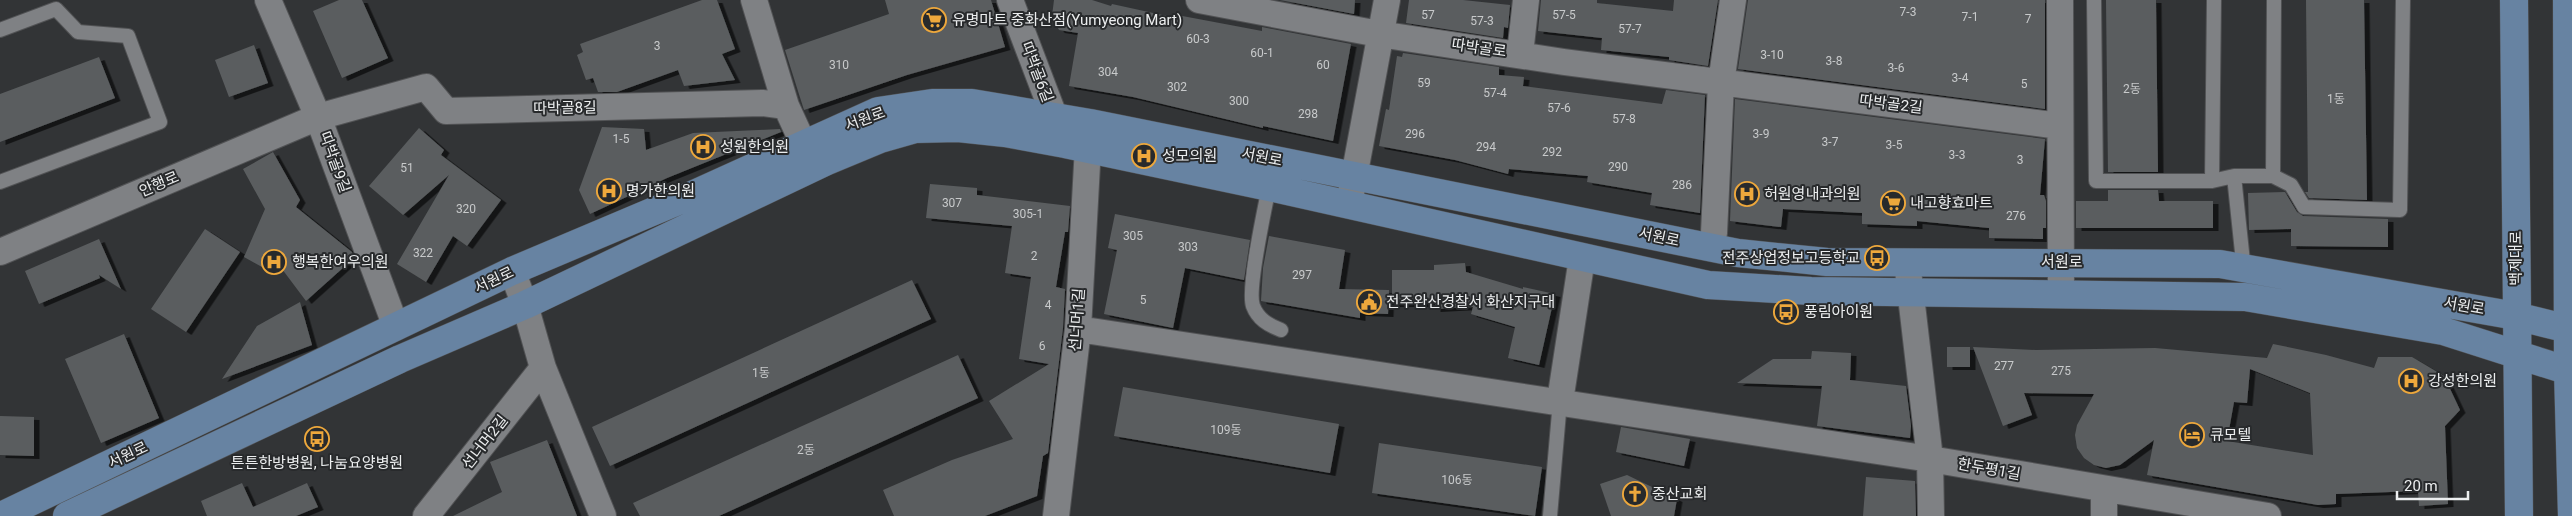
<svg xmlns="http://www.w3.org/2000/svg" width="2572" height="516" font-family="Roboto,'Noto Sans KR',sans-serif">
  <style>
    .building { fill: #5a5d5f; fill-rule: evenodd; filter: url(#shadow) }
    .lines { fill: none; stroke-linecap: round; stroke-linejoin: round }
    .lane-casing { stroke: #515254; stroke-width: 16 }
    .street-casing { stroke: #515254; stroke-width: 28 }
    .secondary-casing { stroke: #515254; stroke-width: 29 }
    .lane { stroke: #7f8184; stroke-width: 14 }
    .street { stroke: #7f8184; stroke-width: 26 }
    .secondary { stroke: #6783a2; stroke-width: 28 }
    .labels { text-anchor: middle; stroke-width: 4; stroke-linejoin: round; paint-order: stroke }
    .number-label { font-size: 12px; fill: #c8cacb }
    .poi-label { font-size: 15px; fill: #eceeef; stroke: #282a2c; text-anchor: start }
    .street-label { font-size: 15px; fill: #eceeef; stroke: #282a2c }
  </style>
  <defs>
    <filter id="shadow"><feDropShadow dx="5.5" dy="3" stdDeviation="0" flood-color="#0009"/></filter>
  </defs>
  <rect width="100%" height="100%" fill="#323436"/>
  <!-- building -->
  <path class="building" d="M339,0H362L388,58L342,78L313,11Z
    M702,0H717L735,49L722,54L735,80L684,86L678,70L617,92H598L593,78L586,80L577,55L583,52L580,44Z
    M885,0H991L1005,47L907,75L804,110L785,50L889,14Z
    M1054,0H1092L1111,6L1112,4L1176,18L1177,15L1262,31V27L1351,44L1333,141L1263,126V128L1133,97L1069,86L1078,33L1059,30L1052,16Z
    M1280,0H1355L1354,14Z
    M1409,0H1463L1510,5L1508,28L1504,27L1503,38L1406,23Z
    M1541,0H1597V3L1673,11L1674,0H1718L1708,66L1669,60V57L1601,50L1602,38L1538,31Z
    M1748,0H2045V109L1738,69Z
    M2106,0H2156L2158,172H2108Z
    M2306,0H2364L2367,200L2309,198L2305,192H2308Z
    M254,45L268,83L229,97L215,60Z
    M1403,53L1499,67V75L1524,77L1523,86L1662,104L1666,90L1705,95L1700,213L1650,205L1652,193L1587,182L1588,176L1509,169L1508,174L1455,160L1379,146L1386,109L1389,110L1397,56L1402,57Z
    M99,57L115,98L0,142V94Z
    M1735,99L2045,139L2040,195H2044L2046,201V228H2043V239L1989,238V228L1917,221V226L1862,224V213L1783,209L1781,227L1730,221Z
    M602,127L644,129L646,150L693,133L780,129L781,132L667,178L590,214L579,190Z
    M419,128L444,150L441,155L501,200L467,246L453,236L426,282L397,264L449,175L403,215L369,186Z
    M273,152L300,200L296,207L352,252L354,258L306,301L270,253L262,267L244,257L265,209L243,169Z
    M930,184L977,188V195L1070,206L1068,232H1065L1056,287L1065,289L1063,328L1048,453L1043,456L1037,496L985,516H894L883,490L952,460L1013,439L989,401L1049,364L1019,359L1031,277L1005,273L1012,226L926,218Z
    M2108,190H2158L2159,201H2213V228H2076V201H2108Z
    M2285,192L2297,212L2303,216L2388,219V247L2291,246V229L2249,230L2248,193Z
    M1115,214L1250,240L1244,280L1185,268L1173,328L1104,314L1117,250L1108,248Z
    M205,229L240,252L186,332L151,309Z
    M1269,236L1345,250L1339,289L1389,290L1388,314L1360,313V318L1261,301L1263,268Z
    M99,239L121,289L99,275L100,278L39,304L25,271Z
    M1465,263L1466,272L1523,289V287L1555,294L1539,365L1508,358L1515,327L1471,314L1473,307L1435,309V304H1392V270H1434V265Z
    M912,280L931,319L610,466L592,427Z
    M300,302L312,345L222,379L257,326Z
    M124,334L159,418L101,443L65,359Z
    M2273,344L2326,355L2374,368L2378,357H2412L2444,376L2460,410L2445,426L2448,504L2419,506L2418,491L2336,494V504L2318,505L2147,475L2154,440L2120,465L2106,468L2094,465L2084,458L2077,448L2075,435L2077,425L2094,394L2024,393L2032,415L2003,426L1973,347L2036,350L2155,348L2267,358ZM2250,369L2310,393L2313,455L2227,441L2234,402L2247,403Z
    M1947,347H1970V367H1947Z
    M1812,351L1851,353L1850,380L1906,386L1911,426L1910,438L1817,426L1822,386L1737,383L1773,359H1811Z
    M958,355L978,398L719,516H640L633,503Z
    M1123,387L1339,424L1330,473L1114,436Z
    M0,416L34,417V456L0,455Z
    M1621,427L1690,439L1684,466L1616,452Z
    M547,440L577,516H453L502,492L490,462Z
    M1379,443L1542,467L1535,516L1372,493Z
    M1627,475L1677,499L1674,516H1611L1600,484Z
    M1866,477L1915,481L1916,516H1863Z
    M242,483L253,507L307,483L318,507L296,516H207L201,501Z"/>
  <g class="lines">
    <defs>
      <path id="lane" d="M2094,0L2096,181H2212L2234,176L2244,271
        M0,30L56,9L78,32L128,36L160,122L0,182
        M2234,176H2273L2291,185L2304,207L2400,210L2403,0
        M2273,176L2274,0
        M2212,181L2214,0
        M1269,187C1265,207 1247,290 1253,306C1258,319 1268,325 1281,330
        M1550,516L1560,401"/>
      <path id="street" d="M268,0L318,117L396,327
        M754,0L786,106
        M1010,0L1061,134
        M1199,0L1379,34L1564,62L2060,126
        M2060,0L2061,294
        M1520,54L1526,0
        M1349,204L1387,0
        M1714,233L1721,83L1733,0
        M0,252L318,117L426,87L446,111L762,103L786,106L803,143
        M1907,262L1930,459L1931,516
        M512,271L525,305L543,368L603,516
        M1078,329L1930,459L2268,516
        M1560,401L1582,258
        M2104,489V516
        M426,516L543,368
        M1056,516L1078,329L1089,128"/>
      <path id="secondary" d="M2514,0L2519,516
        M2567,0L2568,371L2572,516
        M1,516L512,271L692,195L878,111L932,103H972L1090,123L1738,253L1827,262L2220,264L2516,316L2572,330
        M67,516L400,359L525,305L827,161L880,139L915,129L958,128L1005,133L1065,144L1269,187L1708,285L1811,291L2245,297L2443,331L2572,372"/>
    </defs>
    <!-- lane casing -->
    <use href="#lane" class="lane-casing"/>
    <!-- street casing -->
    <use href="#street" class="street-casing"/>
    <!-- secondary casing -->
    <use href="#secondary" class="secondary-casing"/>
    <!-- lane -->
    <use href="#lane" class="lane"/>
    <!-- street -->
    <use href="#street" class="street"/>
    <!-- secondary -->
    <use href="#secondary" class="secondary"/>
  </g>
  <!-- icons -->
  <defs>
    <symbol id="supermarket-ring" viewBox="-11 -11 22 22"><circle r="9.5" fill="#282a2c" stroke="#eea83c" stroke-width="1.5"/><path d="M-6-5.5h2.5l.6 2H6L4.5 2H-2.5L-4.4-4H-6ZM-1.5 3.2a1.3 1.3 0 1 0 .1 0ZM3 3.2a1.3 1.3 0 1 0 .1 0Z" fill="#eea83c"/></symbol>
    <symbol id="hospital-ring" viewBox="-11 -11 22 22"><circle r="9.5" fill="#282a2c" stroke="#eea83c" stroke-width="1.5"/><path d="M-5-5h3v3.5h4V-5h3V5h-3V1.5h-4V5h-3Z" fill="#eea83c"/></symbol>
    <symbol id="bus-ring" viewBox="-11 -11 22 22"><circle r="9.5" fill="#282a2c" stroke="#eea83c" stroke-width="1.5"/><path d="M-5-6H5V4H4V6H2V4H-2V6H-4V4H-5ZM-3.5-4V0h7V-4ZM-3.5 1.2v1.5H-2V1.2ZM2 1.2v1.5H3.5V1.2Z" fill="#eea83c"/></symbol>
    <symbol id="civic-ring" viewBox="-11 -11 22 22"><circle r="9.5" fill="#282a2c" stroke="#eea83c" stroke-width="1.5"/><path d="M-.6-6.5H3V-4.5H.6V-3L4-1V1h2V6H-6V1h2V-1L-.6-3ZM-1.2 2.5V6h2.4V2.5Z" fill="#eea83c"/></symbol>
    <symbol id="hotel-ring" viewBox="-11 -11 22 22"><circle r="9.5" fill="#282a2c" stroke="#eea83c" stroke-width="1.5"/><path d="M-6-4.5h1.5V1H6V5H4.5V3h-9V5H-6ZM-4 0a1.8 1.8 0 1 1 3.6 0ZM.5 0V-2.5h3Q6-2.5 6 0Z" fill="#eea83c"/></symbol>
    <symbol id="church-ring" viewBox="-11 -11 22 22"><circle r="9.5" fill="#282a2c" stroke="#eea83c" stroke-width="1.5"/><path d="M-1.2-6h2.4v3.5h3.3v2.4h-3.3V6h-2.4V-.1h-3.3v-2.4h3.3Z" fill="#eea83c"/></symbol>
  </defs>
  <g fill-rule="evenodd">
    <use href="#supermarket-ring" x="920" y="6" width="28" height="28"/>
    <use href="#hospital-ring" x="689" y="133" width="28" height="28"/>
    <use href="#hospital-ring" x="1130" y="142" width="28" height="28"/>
    <use href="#hospital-ring" x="595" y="177" width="28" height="28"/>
    <use href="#hospital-ring" x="1733" y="180" width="28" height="28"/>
    <use href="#supermarket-ring" x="1879" y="189" width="28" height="28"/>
    <use href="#bus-ring" x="1863" y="244" width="28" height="28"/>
    <use href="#hospital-ring" x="260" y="248" width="28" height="28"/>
    <use href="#civic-ring" x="1355" y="288" width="28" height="28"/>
    <use href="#bus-ring" x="1772" y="298" width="28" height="28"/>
    <use href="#hospital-ring" x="2397" y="367" width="28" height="28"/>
    <use href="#hotel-ring" x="2178" y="421" width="28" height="28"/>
    <use href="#bus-ring" x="303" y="425" width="28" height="28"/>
    <use href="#church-ring" x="1621" y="480" width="28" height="28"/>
  </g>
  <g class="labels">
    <!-- number labels -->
    <g class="number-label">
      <text x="1908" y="16">7-3</text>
      <text x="1428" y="19">57</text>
      <text x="1564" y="19">57-5</text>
      <text x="1970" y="21">7-1</text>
      <text x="2028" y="23">7</text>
      <text x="1482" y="25">57-3</text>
      <text x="1630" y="33">57-7</text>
      <text x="1198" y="43">60-3</text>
      <text x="657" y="50">3</text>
      <text x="1262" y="57">60-1</text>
      <text x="1772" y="59">3-10</text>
      <text x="1834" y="65">3-8</text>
      <text x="839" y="69">310</text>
      <text x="1323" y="69">60</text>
      <text x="1896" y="72">3-6</text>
      <text x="1108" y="76">304</text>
      <text x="1960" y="82">3-4</text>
      <text x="1424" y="87">59</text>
      <text x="2024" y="88">5</text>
      <text x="1177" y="91">302</text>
      <text x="2132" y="93">2동</text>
      <text x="1495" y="97">57-4</text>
      <text x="2336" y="103">1동</text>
      <text x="1239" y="105">300</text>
      <text x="1559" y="112">57-6</text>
      <text x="1308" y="118">298</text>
      <text x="1624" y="123">57-8</text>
      <text x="1415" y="138">296</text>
      <text x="1761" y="138">3-9</text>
      <text x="621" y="143">1-5</text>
      <text x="1830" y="146">3-7</text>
      <text x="1894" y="149">3-5</text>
      <text x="1486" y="151">294</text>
      <text x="1552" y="156">292</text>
      <text x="1957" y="159">3-3</text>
      <text x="2020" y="164">3</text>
      <text x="1618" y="171">290</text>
      <text x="407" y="172">51</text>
      <text x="1682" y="189">286</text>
      <text x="952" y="207">307</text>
      <text x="466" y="213">320</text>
      <text x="1028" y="218">305-1</text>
      <text x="2016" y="220">276</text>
      <text x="1133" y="240">305</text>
      <text x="1188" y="251">303</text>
      <text x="423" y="257">322</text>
      <text x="1034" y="260">2</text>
      <text x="1302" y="279">297</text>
      <text x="1143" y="304">5</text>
      <text x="1048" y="309">4</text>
      <text x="1042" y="350">6</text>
      <text x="2004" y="370">277</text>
      <text x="2061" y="375">275</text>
      <text x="761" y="377">1동</text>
      <text x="1226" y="434">109동</text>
      <text x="806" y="454">2동</text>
      <text x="1457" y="484">106동</text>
    </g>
    <!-- poi labels -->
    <g class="poi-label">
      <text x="952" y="25">유명마트 중화산점(Yumyeong Mart)</text>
      <text x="720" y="152">성원한의원</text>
      <text x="1162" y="161">성모의원</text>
      <text x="626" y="196">명가한의원</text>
      <text x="1764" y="199">허원영내과의원</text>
      <text x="1910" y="208">내고향효마트</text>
      <text x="1860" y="263" text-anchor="end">전주상업정보고등학교</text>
      <text x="292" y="267">행복한여우의원</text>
      <text x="1386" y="307">전주완산경찰서 화산지구대</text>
      <text x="1804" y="317">풍림아이원</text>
      <text x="2428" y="386">강성한의원</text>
      <text x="2210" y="440">큐모텔</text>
      <text x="317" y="468" text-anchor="middle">튼튼한방병원, 나눔요양병원</text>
      <text x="1652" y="499">중산교회</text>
    </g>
    <!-- street labels -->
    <g class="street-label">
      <text transform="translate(1479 48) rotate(8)" y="5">따박골로</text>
      <text transform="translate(1037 72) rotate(69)" y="5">따박골6길</text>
      <text transform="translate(1891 104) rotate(7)" y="5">따박골2길</text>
      <text transform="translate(565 108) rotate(-1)" y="5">따박골8길</text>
      <text transform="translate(865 119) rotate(-20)" y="5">서원로</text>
      <text transform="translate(1262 157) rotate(11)" y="5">서원로</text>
      <text transform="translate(335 162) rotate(70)" y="5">따박골9길</text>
      <text transform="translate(159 184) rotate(-23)" y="5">안행로</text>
      <text transform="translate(1659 237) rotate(12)" y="5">서원로</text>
      <text transform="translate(2516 258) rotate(-90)" y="5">백제대로</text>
      <text x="2062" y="267">서원로</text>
      <text transform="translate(494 280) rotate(-25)" y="5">서원로</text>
      <text transform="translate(2464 306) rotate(10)" y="5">서원로</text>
      <text transform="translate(1077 320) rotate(-86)" y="5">선너머1길</text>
      <text transform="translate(485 442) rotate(-52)" y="5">선너머2길</text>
      <text transform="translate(128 455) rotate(-25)" y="5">서원로</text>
      <text transform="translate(1989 469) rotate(10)" y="5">한두평1길</text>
    </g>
  </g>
  <!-- scale -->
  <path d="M2397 491v8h71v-8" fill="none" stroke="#eceeef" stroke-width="2.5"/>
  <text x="2404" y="491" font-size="15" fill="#eceeef" stroke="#282a2c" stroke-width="4" paint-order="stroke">20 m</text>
</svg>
